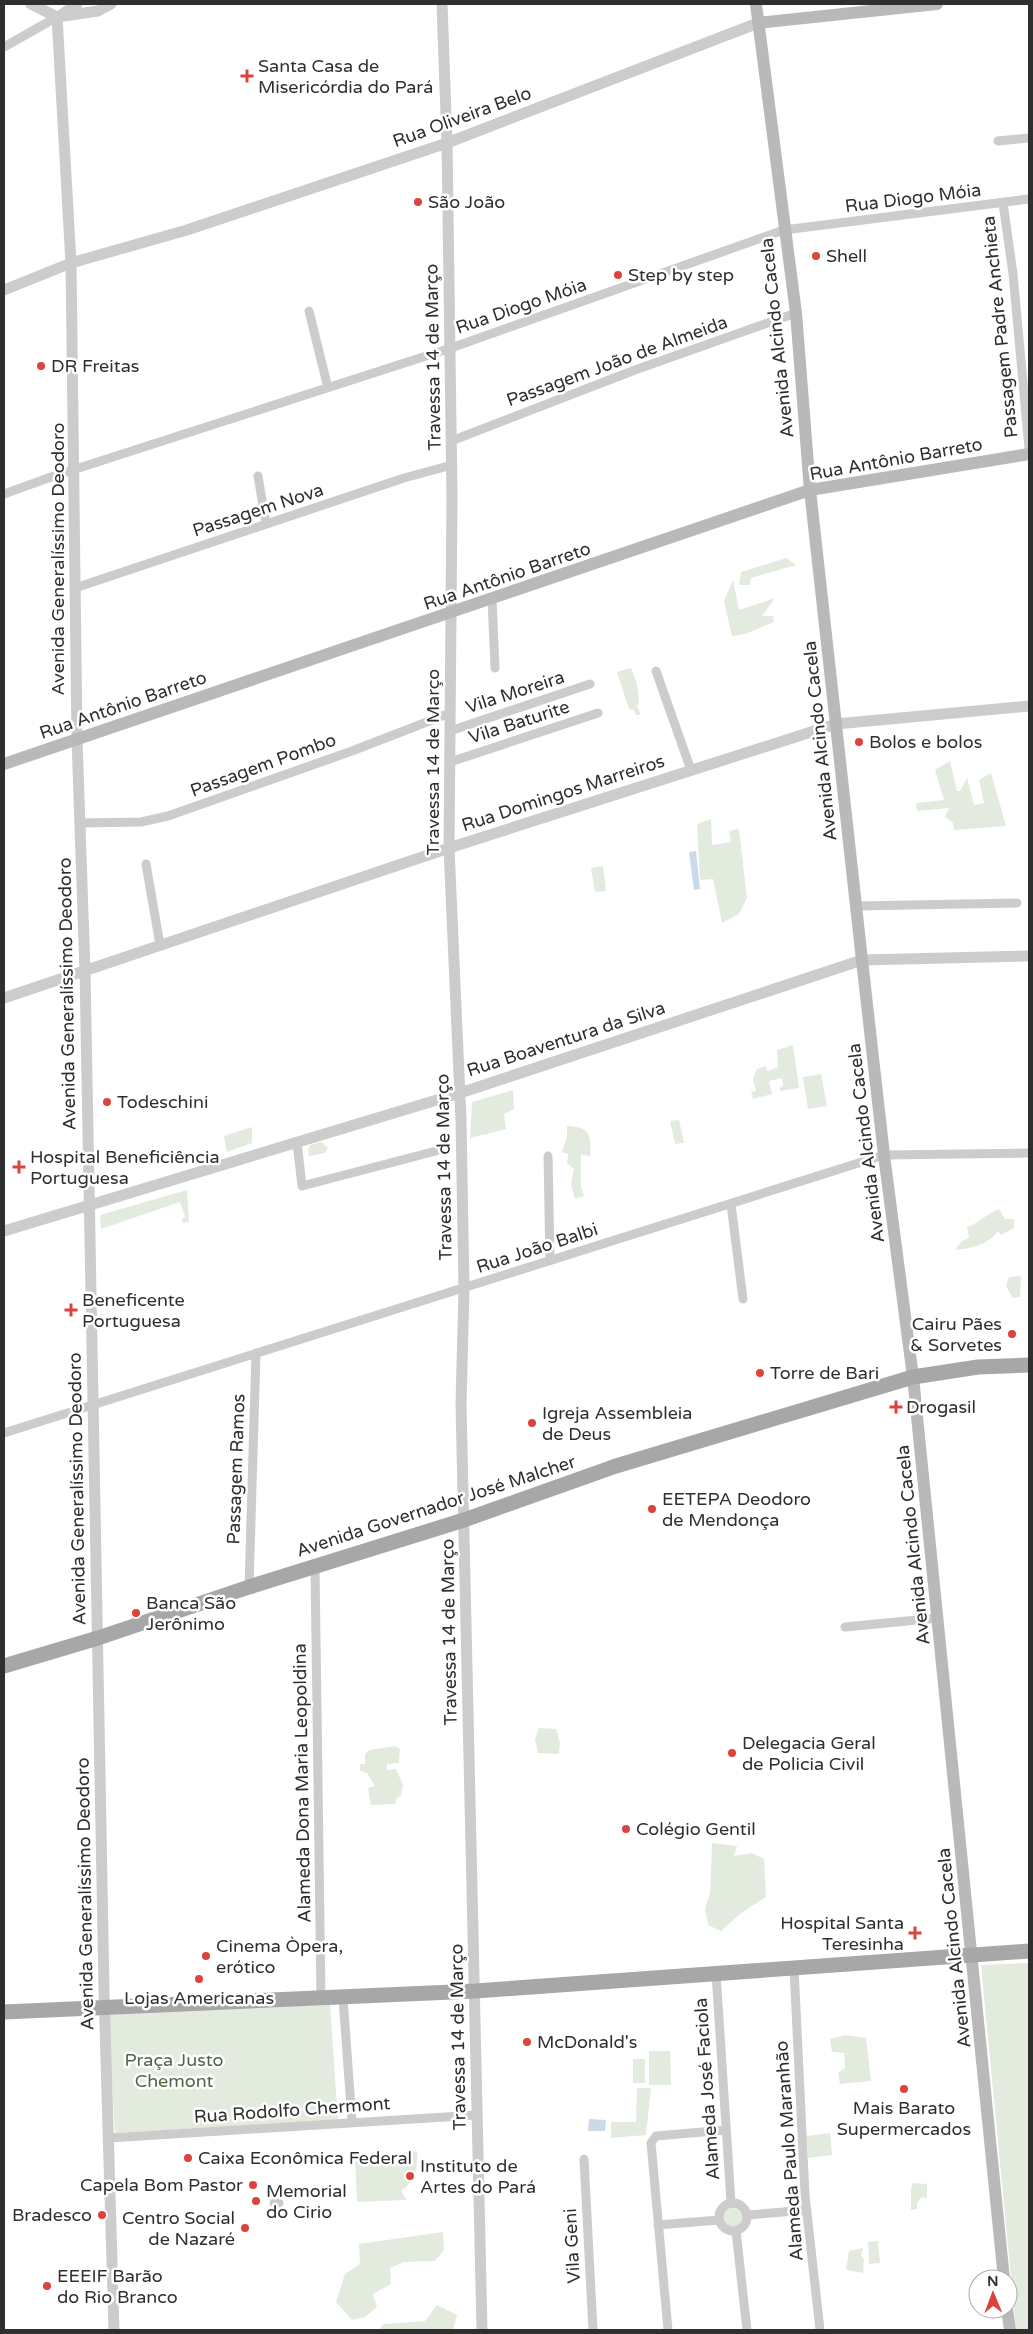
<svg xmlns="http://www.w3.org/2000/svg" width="1033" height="2334" font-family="'Varela Round',sans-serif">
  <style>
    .green { fill: #e3ebde }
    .water { fill: #cbdaea }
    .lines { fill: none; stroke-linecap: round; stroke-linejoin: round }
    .minor { stroke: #ccc; stroke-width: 9 }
    .tertiary { stroke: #ccc; stroke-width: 11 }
    .secondary { stroke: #b9b9b9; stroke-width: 12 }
    .primary { stroke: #a7a7a7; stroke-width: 15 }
    .poi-dot { fill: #db433c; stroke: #fff; stroke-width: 2 }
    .labels { text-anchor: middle; stroke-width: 5; stroke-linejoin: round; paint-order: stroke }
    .poi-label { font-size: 18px; fill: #2f2f2f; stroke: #fff; text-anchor: start }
    .street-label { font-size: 18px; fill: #2f2f2f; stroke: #fff }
    .park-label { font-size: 18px; fill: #4d683f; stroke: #fff }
  </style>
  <rect width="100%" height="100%" fill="#fff"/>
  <!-- green -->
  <path class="green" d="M786,558L796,565L751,578L750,585H739L741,572Z
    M733,580L739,610L775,598L762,616H773L774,622L745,634L732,636L724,601Z
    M631,668L637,684L639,703L637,706L641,715H636L634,710L629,709L617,672Z
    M950,761L957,791H960L967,778L974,805L984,803L979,780L991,773L1006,826L954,830L953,823L945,817L949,808L917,811L916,803L944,800L935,770Z
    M711,819L712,845L731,842L729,831L739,829L747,898L739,914L722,923L713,879L700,880L697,824Z
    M603,866L606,891L595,892L591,868Z
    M793,1045L799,1088L781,1091L779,1088L783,1086L782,1078L769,1081L772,1094L753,1099L751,1092L756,1091L753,1079L757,1069L765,1066L768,1071L778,1067L777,1050Z
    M821,1074L827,1106L808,1109L803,1077Z
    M513,1090L514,1109L504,1114L506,1129L470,1138L472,1102Z
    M679,1120L684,1143L675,1144L670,1121Z
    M567,1126C591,1127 591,1134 590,1156L581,1155V1186L584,1196L575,1199L571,1184L574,1169L567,1163L568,1154L562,1152L567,1136Z
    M252,1127V1143L227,1152L224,1136Z
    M321,1142L328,1148L325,1153L309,1156L308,1150L310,1145Z
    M187,1190L189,1222L183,1223L182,1220L185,1216L180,1202L101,1229L100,1215Z
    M999,1209L1005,1219H1014V1228L1001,1235L998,1231C988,1245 972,1248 955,1250L961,1242L969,1238L967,1227C980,1223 987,1213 999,1209Z
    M1021,1276L1020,1297L1013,1298L1006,1286L1009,1277Z
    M539,1728L556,1729L560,1743L559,1754L538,1753L535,1739Z
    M396,1746L400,1749L399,1763L387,1764V1770L396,1769L403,1785L401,1796L397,1797L395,1804L371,1805L368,1788L375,1786L367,1773L360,1771V1764H365V1754L369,1750Z
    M712,1843L737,1846L734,1856L752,1853L764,1859L766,1897L741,1913L721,1931L708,1925L705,1909L710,1893Z
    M1029,1963V2330H1016L981,1965Z
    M330,2005L338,2120L115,2133L108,2015L215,2008Z
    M845,2035L866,2038L871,2081L840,2084L838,2073L845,2068L844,2053L832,2052L830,2039Z
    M649,2051H670L671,2085H649Z
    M633,2059H645V2083H633Z
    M637,2088H651L646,2135L611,2138V2122H636Z
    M830,2133L832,2155L808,2158L807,2136Z
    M417,2151C418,2167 415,2182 401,2191L407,2200L357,2202L355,2157Z
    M913,2183L927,2184V2198L922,2197L917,2203V2209L911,2210V2188Z
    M721 2216a13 13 0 1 1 26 0a13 13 0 1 1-26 0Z
    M443,2232L444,2250L435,2261L404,2262L390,2268L391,2284L373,2294L377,2307L365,2317L352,2320L336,2302L345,2274L360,2264L359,2244Z
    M878,2241L880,2263L869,2264L868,2242Z
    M863,2248L861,2255L864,2259L863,2273L846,2270L849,2251Z
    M437,2305L457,2315L453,2330H378L384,2324L425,2321Z"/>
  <!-- water -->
  <path class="water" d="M696,851L700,889L694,890L689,852Z
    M589,2119L606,2120L605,2131H588Z"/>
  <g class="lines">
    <!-- minor -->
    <path class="minor" d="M4,47L57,17
      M998,141L1029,138
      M1003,203L1013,274L1029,448
      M309,311L328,388
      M451,441L635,370L796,313
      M258,476L266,524
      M4,494L51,477L451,348L784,230L1029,199
      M75,588L404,478L452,465
      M492,599L495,668
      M656,671L691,770
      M450,731L590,684
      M450,762L598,713
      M81,823L141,822L168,816L352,751L450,713
      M146,864L160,945
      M856,906L1017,903
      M297,1142L302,1186L436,1151
      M548,1156L550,1261
      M731,1204L743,1299
      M4,1433L884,1155L1029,1153
      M315,1567L321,1998
      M249,1587L256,1353
      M845,1627L938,1618
      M794,1968L805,2195L820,2330
      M716,1973L731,2202
      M343,1998L352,2121
      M109,2138L477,2115
      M584,2159L593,2330
      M719 2217a14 14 0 1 1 28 0a14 14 0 1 1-28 0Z
      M274,2203H279
      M748,2215L807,2210
      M658,2225L719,2220
      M736,2231L747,2330
      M668,2330L651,2143L656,2136L726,2130"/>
    <!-- tertiary -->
    <path class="tertiary" d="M31,4L57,17
      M442,4L447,143L452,496L449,848L461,1120L464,1289L461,1404L482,2330
      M61,15L77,4
      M57,17L71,263L77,739L85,971L104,1991L114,2330
      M57,17L98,11L111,4
      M4,290L71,263L187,230L447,143L758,23
      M4,998L449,848L836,724L1029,706
      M4,1231L460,1093L862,960L1029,956"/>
    <!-- secondary -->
    <path class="secondary" d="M756,4L796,313L810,490L862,960L884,1155L913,1377L1004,2279
      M758,23L937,4
      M4,764L810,490L1029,454
      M1007,2309L1010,2330"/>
    <!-- primary -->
    <path class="primary" d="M4,1666L98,1638L249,1587L464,1520L616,1466L913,1377L978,1367L1029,1365
      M4,2012L475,1991L1029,1951"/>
  </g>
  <!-- markers -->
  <g class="poi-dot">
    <path d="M244.5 68.5h5v5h5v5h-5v5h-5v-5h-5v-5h5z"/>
    <circle cx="418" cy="202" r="5"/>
    <circle cx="816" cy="256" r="5"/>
    <circle cx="618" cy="275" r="5"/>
    <circle cx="41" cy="366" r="5"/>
    <circle cx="859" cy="742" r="5"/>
    <circle cx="107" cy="1102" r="5"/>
    <path d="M16.5 1159.5h5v5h5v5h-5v5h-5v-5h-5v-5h5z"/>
    <path d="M68.5 1302.5h5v5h5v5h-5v5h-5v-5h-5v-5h5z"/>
    <circle cx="1012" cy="1334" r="5"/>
    <circle cx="760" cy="1373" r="5"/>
    <path d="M893.5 1399.5h5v5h5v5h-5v5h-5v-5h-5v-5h5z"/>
    <circle cx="532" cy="1423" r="5"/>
    <circle cx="652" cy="1509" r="5"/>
    <circle cx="136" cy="1613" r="5"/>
    <circle cx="732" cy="1753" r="5"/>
    <circle cx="626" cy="1829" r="5"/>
    <path d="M912.5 1925.5h5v5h5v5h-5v5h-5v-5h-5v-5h5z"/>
    <circle cx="206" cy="1956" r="5"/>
    <circle cx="199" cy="1979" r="5"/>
    <circle cx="527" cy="2042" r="5"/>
    <circle cx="904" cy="2089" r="5"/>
    <circle cx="188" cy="2158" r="5"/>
    <circle cx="410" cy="2176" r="5"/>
    <circle cx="253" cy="2185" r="5"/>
    <circle cx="256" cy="2201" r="5"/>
    <circle cx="102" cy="2215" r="5"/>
    <circle cx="245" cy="2228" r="5"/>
    <circle cx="47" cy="2286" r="5"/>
  </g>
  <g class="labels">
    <!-- poi labels -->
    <g class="poi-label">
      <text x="258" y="72">Santa Casa de<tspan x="258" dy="21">Misericórdia do Pará</tspan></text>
      <text x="428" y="208">São João</text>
      <text x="826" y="262">Shell</text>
      <text x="628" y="281">Step by step</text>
      <text x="51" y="372">DR Freitas</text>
      <text x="869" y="748">Bolos e bolos</text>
      <text x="117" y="1108">Todeschini</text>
      <text x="30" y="1163">Hospital Beneficiência<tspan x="30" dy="21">Portuguesa</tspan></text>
      <text x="82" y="1306">Beneficente<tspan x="82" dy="21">Portuguesa</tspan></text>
      <text x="1002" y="1330" text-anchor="end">Cairu Pães<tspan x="1002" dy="21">&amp; Sorvetes</tspan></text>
      <text x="770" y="1379">Torre de Bari</text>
      <text x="906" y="1413">Drogasil</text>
      <text x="542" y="1419">Igreja Assembleia<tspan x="542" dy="21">de Deus</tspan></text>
      <text x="662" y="1505">EETEPA Deodoro<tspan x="662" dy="21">de Mendonça</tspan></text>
      <text x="146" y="1609">Banca São<tspan x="146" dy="21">Jerônimo</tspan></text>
      <text x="742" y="1749">Delegacia Geral<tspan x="742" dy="21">de Policia Civil</tspan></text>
      <text x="636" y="1835">Colégio Gentil</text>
      <text x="904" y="1929" text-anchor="end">Hospital Santa<tspan x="904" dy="21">Teresinha</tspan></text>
      <text x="216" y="1952">Cinema Òpera,<tspan x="216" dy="21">erótico</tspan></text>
      <text x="199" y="2004" text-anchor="middle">Lojas Americanas</text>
      <text x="537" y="2048">McDonald's</text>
      <text x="904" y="2114" text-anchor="middle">Mais Barato<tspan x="904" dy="21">Supermercados</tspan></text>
      <text x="198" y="2164">Caixa Econômica Federal</text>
      <text x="420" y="2172">Instituto de<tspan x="420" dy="21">Artes do Pará</tspan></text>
      <text x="243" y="2191" text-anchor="end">Capela Bom Pastor</text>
      <text x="266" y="2197">Memorial<tspan x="266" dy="21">do Cirio</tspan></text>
      <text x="92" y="2221" text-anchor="end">Bradesco</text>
      <text x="235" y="2224" text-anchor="end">Centro Social<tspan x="235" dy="21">de Nazaré</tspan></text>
      <text x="57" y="2282">EEEIF Barão<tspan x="57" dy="21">do Rio Branco</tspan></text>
    </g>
    <!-- street labels -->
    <g class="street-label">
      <text transform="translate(462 117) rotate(-20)" y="6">Rua Oliveira Belo</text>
      <text transform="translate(913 198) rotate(-7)" y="6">Rua Diogo Móia</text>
      <text transform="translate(521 306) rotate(-19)" y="6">Rua Diogo Móia</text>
      <text transform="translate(1000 327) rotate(-96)" y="6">Passagem Padre Anchieta</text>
      <text transform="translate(777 338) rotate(-96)" y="6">Avenida Alcindo Cacela</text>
      <text transform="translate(433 357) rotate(-91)" y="6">Travessa 14 de Março</text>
      <text transform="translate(617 361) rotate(-20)" y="6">Passagem João de Almeida</text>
      <text transform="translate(896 459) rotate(-10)" y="6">Rua Antônio Barreto</text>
      <text transform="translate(258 510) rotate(-18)" y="6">Passagem Nova</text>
      <text transform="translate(58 559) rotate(-90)" y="6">Avenida Generalíssimo Deodoro</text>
      <text transform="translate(507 576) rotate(-19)" y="6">Rua Antônio Barreto</text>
      <text transform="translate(515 692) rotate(-18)" y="6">Vila Moreira</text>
      <text transform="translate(123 705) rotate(-19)" y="6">Rua Antônio Barreto</text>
      <text transform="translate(519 722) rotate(-18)" y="6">Vila Baturite</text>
      <text transform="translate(820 741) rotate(-96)" y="6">Avenida Alcindo Cacela</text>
      <text transform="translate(433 762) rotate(-90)" y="6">Travessa 14 de Março</text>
      <text transform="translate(263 765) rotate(-20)" y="6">Passagem Pombo</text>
      <text transform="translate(563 793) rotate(-18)" y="6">Rua Domingos Marreiros</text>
      <text transform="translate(67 994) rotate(-91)" y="6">Avenida Generalíssimo Deodoro</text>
      <text transform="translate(566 1039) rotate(-18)" y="6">Rua Boaventura da Silva</text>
      <text transform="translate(866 1143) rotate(-97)" y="6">Avenida Alcindo Cacela</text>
      <text transform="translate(444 1167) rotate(-91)" y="6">Travessa 14 de Março</text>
      <text transform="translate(537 1248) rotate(-18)" y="6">Rua João Balbi</text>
      <text transform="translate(236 1469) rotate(-88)" y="6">Passagem Ramos</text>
      <text transform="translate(77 1489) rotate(-91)" y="6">Avenida Generalíssimo Deodoro</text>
      <text transform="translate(436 1506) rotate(-18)" y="6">Avenida Governador José Malcher</text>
      <text transform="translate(913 1545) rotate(-96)" y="6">Avenida Alcindo Cacela</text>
      <text transform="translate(449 1632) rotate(-91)" y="6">Travessa 14 de Março</text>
      <text transform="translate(302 1783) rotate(-91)" y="6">Alameda Dona Maria Leopoldina</text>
      <text transform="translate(85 1894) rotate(-91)" y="6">Avenida Generalíssimo Deodoro</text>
      <text transform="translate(954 1948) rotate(-96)" y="6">Avenida Alcindo Cacela</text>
      <text transform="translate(458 2037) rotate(-91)" y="6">Travessa 14 de Março</text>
      <text transform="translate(707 2089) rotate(-94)" y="6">Alameda José Faciola</text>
      <text transform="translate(292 2110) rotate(-4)" y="6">Rua Rodolfo Chermont</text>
      <text transform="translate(789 2151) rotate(-94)" y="6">Alameda Paulo Maranhão</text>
      <text transform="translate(572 2246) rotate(-93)" y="6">Vila Geni</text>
    </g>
    <!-- park labels -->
    <g class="park-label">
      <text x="174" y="2066">Praça Justo<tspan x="174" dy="21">Chemont</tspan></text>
    </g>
  </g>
  <!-- border -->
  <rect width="1033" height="2334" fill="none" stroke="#2f2f2f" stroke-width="10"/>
  <!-- north arrow -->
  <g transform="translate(993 2294) rotate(359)"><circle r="24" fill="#ffffff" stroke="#acacac"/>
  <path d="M0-4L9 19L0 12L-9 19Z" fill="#db433c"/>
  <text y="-8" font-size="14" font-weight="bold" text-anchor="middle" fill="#2f2f2f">N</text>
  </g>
</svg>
